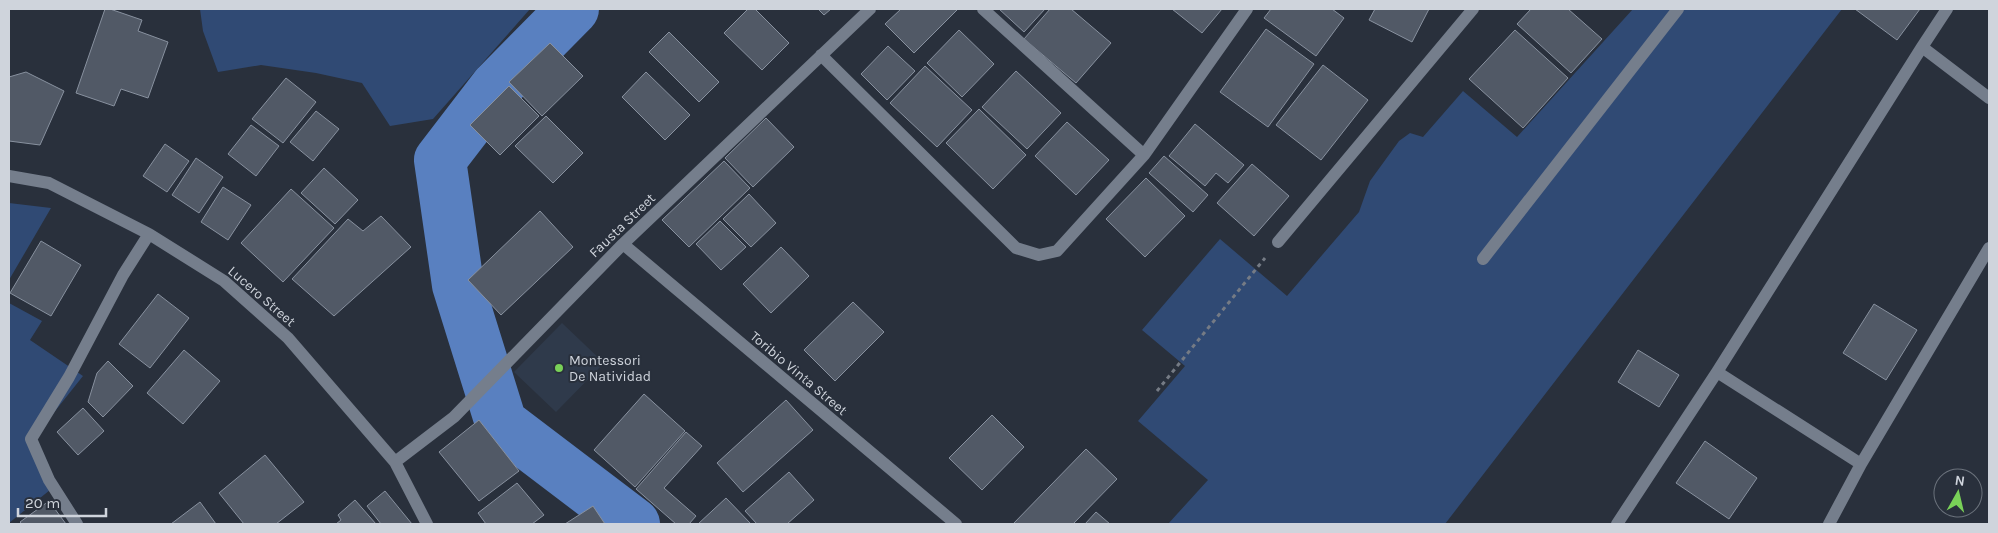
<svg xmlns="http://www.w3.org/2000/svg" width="1998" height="533" font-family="Karla,sans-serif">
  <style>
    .built { fill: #2f3a4b }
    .green { fill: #304a74 }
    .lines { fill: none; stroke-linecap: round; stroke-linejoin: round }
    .river { stroke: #5980c0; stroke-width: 52 }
    .building { fill: #515966; stroke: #88919f }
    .path { stroke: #757b85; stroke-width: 3; stroke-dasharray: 4 4; stroke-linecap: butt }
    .minor { stroke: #757e8c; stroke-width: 12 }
    .poi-dot { fill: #79d158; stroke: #29303c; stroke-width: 2 }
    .labels { text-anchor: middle; stroke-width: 4; stroke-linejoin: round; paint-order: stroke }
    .street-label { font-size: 14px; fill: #cfd4dc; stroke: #29303c }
    .poi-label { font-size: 14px; fill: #cfd4dc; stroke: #29303c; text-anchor: start }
  </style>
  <rect width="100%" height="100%" fill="#29303c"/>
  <!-- built -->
  <path class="built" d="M562,323L604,363L556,412L514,372Z"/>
  <!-- green -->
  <path class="green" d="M200,9H530L433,119L390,126L362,83L316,73L261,65L218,72L203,31Z
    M1633,9H1842L1445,524H1168L1208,480L1138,421L1185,366L1142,330L1220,239L1287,296L1359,212L1370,181L1399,141L1410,133L1423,137L1463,91L1517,137Z
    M9,203L51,208L9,280Z
    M9,303L42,321L30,340L83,376L28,445L50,490L9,523Z"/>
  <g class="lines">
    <!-- river -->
    <path class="river" d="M573,9L496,87L440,160L458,285L501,423L634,524"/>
  </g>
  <!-- building -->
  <path class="building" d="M105,9H110L142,20L138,31L168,42L148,98L121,89L114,106L76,93Z
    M748,9H755L789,43L762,70L724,33Z
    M818,9H831L824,15Z
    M901,9H956L957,10L914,53L885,24Z
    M999,9H1045L1024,32Z
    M1050,9H1071L1111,43L1076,83L1024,39Z
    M1172,9H1222L1202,33Z
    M1271,9H1332L1344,18L1316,56L1264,18Z
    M1375,9H1429L1412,42L1369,20Z
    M1531,9H1568L1602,39L1571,73L1517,24Z
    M1855,9H1920L1897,40Z
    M1266,29L1314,64L1268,127L1220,92Z
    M959,30L994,64L962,97L927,63Z
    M1515,30L1568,78L1523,128L1469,79Z
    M669,32L719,82L699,102L649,52Z
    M550,43L583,76L542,116L509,82Z
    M888,46L915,71L887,100L861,74Z
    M1323,65L1368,100L1321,160L1276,125Z
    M925,66L972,110L937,147L890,103Z
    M1016,71L1061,113L1027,149L982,107Z
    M26,72L64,91L40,145L9,141V77Z
    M646,72L690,115L665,140L622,97Z
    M286,78L316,102L283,143L252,119Z
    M509,86L539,116L500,155L470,125Z
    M979,109L1026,155L993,189L946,143Z
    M316,111L339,129L313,161L290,142Z
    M546,116L583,153L553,183L515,146Z
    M766,118L794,147L753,187L725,158Z
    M1067,122L1109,160L1076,195L1035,156Z
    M1195,124L1244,165L1228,183L1216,173L1205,186L1169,156Z
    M251,125L279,146L256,176L228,154Z
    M165,144L189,161L167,192L143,176Z
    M1164,156L1208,195L1193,212L1149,173Z
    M196,158L223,177L199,213L172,195Z
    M724,161L750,188L689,247L662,220Z
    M1252,164L1289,196L1254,236L1217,203Z
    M324,168L358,200L335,224L301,193Z
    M1146,178L1185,216L1145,257L1106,219Z
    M223,187L251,205L228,240L201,222Z
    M291,189L334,228L283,282L241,243Z
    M749,194L776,223L751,247L723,219Z
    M540,211L573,247L501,315L468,280Z
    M381,216L411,247L334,316L292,279L348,219L363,231Z
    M720,221L746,247L721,270L696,244Z
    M41,241L81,265L51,316L10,293Z
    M781,247L809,276L771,313L743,284Z
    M158,294L189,318L150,368L119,344Z
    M853,302L884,332L835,381L804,350Z
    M1874,304L1917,330L1886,380L1843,353Z
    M184,350L220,381L183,424L147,393Z
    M1638,350L1679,375L1659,407L1618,382Z
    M108,361L133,386L103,417L88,402L97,373Z
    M644,394L685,431L635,487L594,450Z
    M786,400L813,430L743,492L717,463Z
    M83,408L104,431L78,455L57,432Z
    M992,415L1024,447L982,490L949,458Z
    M479,420L519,471L479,501L439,452Z
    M686,432L702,446L664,488L696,516L689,524H676L636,489Z
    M1705,441L1757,478L1729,519L1676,483Z
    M1086,449L1117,479L1073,524H1013Z
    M265,455L304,502L276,524H244L219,493Z
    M789,472L814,500L787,524H757L745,511Z
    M517,483L544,515L532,524H486L478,513Z
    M385,491L412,524H381L367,506Z
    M726,498L751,524H698Z
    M355,500L376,524H336L341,520L338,515Z
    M49,501L66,524H22L20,522Z
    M200,502L216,524H171Z
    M593,506L605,524H565Z
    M1096,512L1110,524H1085Z"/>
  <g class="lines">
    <!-- path -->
    <path class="path" d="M1157,391L1265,258"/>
    <!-- minor -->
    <path class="minor" d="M983,9L1144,155
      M1922,47L1989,98
      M821,55L1016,248L1039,255L1057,251L1144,155L1247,9
      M9,176L49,183L149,234L224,281L288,338L395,462L427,524
      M1278,242L1473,9
      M623,244L956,524
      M1483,259L1678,9
      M1717,372L1861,464
      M395,462L454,417L623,244L870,9
      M77,524L49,480L31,439L69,377L123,275L149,234
      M1617,524L1717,372L1922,47L1947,9
      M1829,524L1861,464L1989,248"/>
  </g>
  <!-- markers -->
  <circle class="poi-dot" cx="559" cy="368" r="5"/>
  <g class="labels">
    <!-- street labels -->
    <g class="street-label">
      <text transform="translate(622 225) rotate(-44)" y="5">Fausta Street</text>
      <text transform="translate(262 296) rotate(41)" y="5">Lucero Street</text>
      <text transform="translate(799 373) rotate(40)" y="5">Toribio Vinta Street</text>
    </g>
    <!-- poi labels -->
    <g class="poi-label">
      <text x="569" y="365">Montessori<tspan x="569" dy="16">De Natividad</tspan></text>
    </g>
  </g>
  <!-- border -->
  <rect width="1998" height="533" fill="none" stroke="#cfd4dc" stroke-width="20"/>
  <!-- north arrow -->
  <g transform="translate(1958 493) rotate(8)"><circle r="24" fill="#29303c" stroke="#6b727c"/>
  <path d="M0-4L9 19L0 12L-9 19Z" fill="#79d158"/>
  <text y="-8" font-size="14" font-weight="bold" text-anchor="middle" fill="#cfd4dc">N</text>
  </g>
  <!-- scale -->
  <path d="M18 508v8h88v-8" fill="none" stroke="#cfd4dc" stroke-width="2.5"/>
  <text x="25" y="508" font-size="15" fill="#cfd4dc" stroke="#29303c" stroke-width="4" paint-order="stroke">20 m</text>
</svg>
